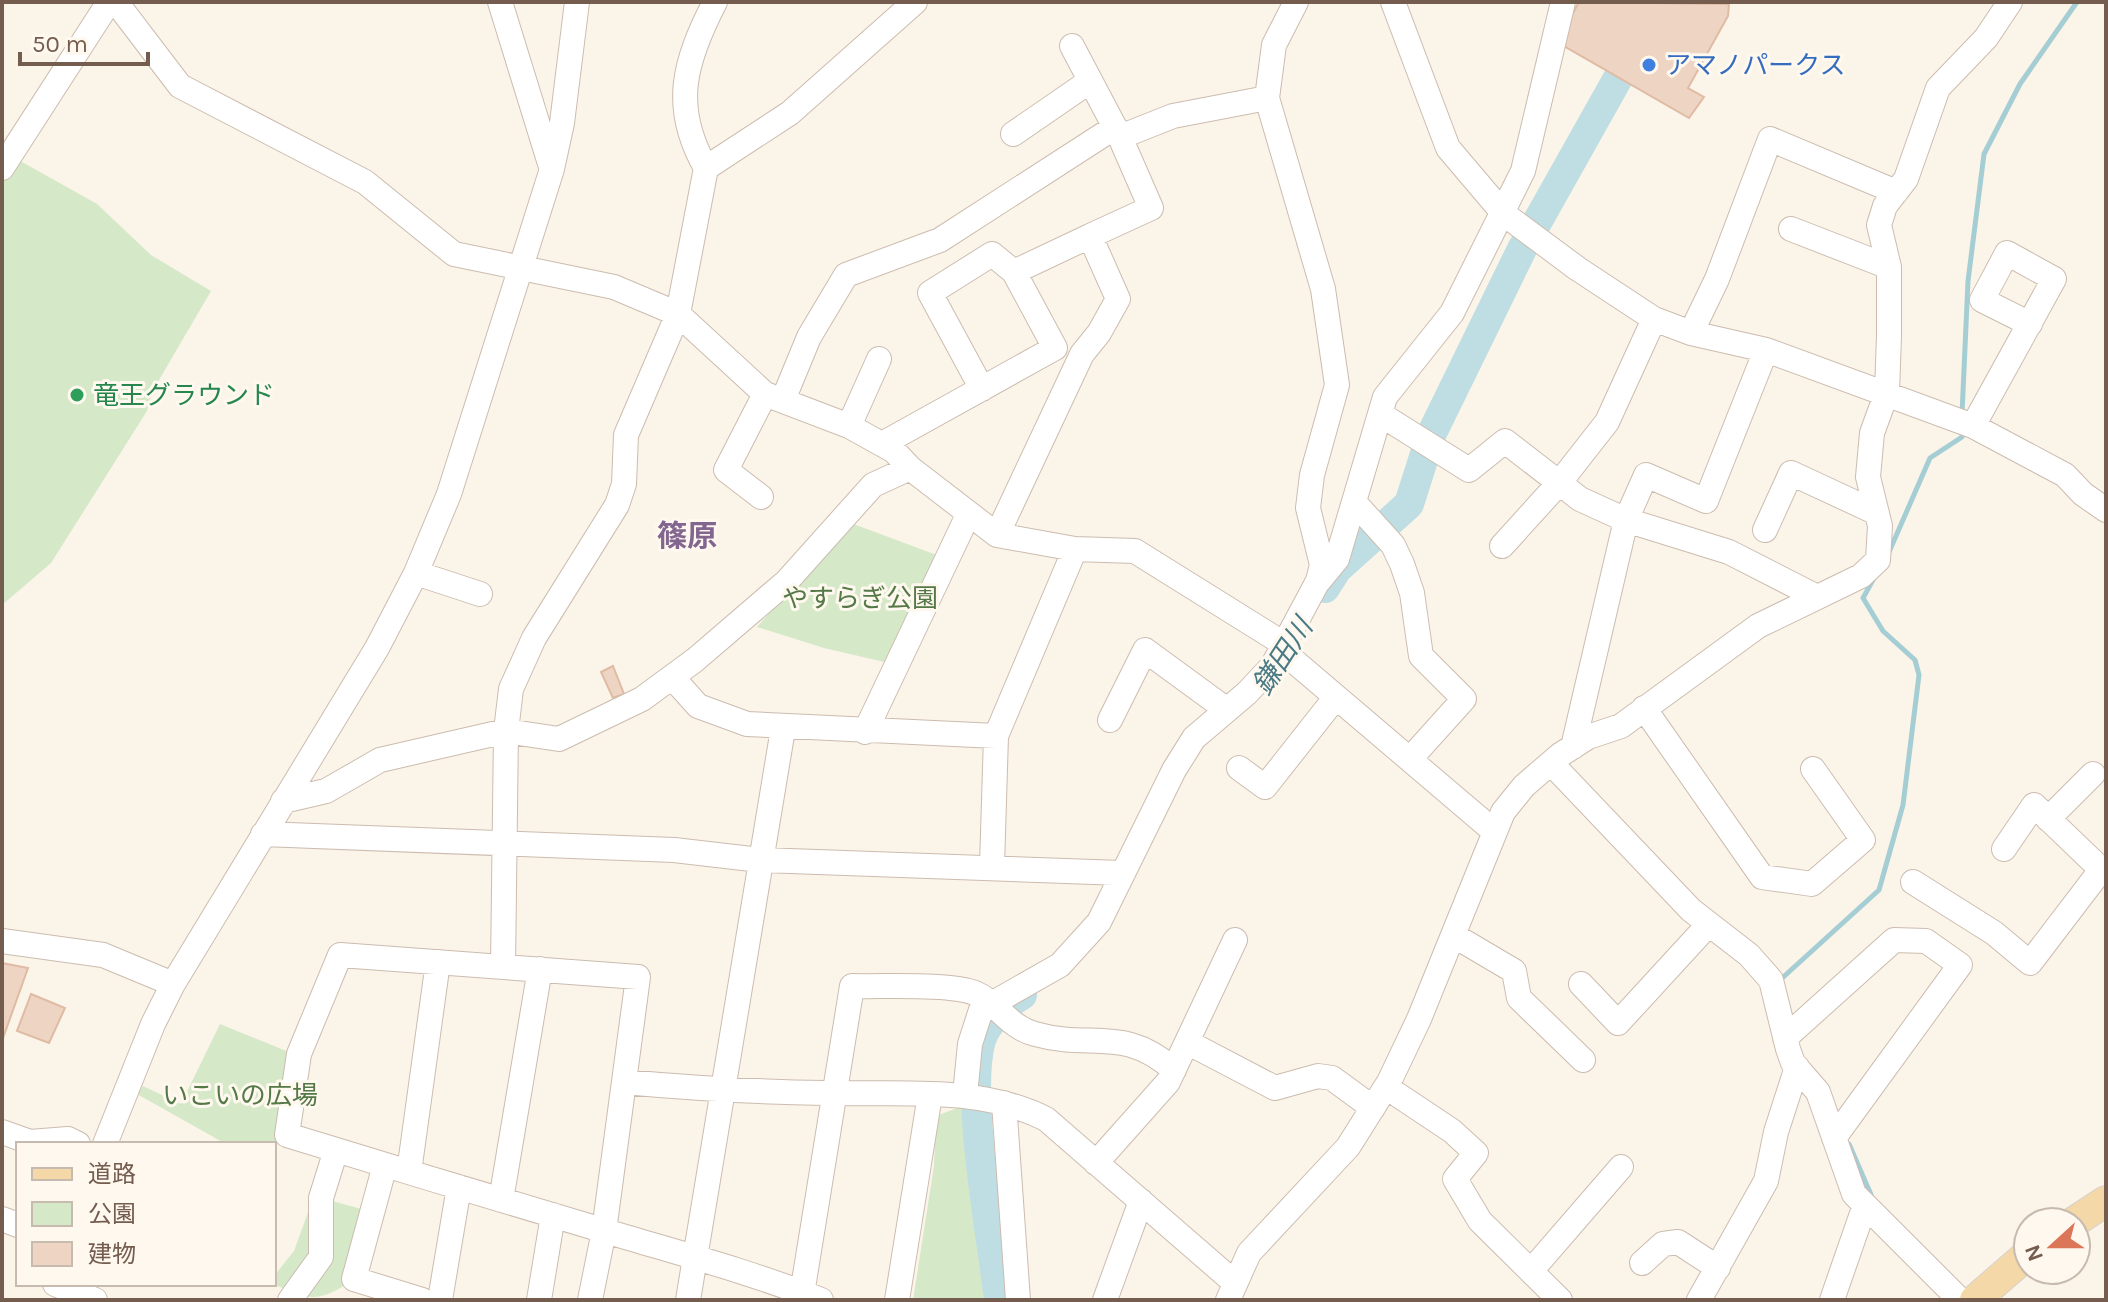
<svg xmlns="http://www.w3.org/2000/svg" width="2108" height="1302" font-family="Karla,'Noto Sans JP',sans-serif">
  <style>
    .green { fill: #d5e8c8 }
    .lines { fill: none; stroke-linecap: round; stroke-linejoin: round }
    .stream { stroke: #a5cdd4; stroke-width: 5 }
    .river { stroke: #bedee3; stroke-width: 30 }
    .building { fill: #eed4c2; stroke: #e0bba4; stroke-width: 2 }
    .minor-casing { stroke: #ccbcaf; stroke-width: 26 }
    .major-casing { stroke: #d8d1cd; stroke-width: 32 }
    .minor { stroke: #fff; stroke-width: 24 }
    .major { stroke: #f4d8a7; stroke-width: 30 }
    .shop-dot { fill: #3f7fe0; stroke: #fef8ef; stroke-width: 3 }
    .leisure-dot { fill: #2e9e5b; stroke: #fef8ef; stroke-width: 3 }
    .labels { text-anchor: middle; stroke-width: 6; stroke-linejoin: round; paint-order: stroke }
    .shop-label { font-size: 26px; fill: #366cbe; stroke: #fef8ef; text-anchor: start }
    .leisure-label { font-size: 26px; fill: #27864d; stroke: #fef8ef; text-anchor: start }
    .park-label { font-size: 26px; fill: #557847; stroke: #fef8ef }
    .water-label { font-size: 28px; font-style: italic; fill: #497a85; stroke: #fef8ef }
    .quarter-label { font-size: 30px; font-weight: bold; fill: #82668f; stroke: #fef8ef }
  </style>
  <rect width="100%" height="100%" fill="#fbf4e9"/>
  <!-- green -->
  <path class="green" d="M15,158L97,204L151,255L211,291L152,392L147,411L51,563L2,605V177Z
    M848,522L942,557L893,664L824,648L757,627Z
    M220,1024L296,1055L282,1134L272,1144H226L137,1094L143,1086L181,1104Z
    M960,1107L971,1127L984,1300H913L934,1166L936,1116Z
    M314,1196L369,1211L354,1279C321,1302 310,1302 274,1284V1276L294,1251Z"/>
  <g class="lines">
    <!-- stream -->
    <path class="stream" d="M1962,414L1968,281L1984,154L2020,84L2077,2
      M1889,552L1930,458L1962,437V428
      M1780,980L1879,890L1903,805L1919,675L1915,660L1883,631L1863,598L1874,578
      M1849,1144L1872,1197"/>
    <!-- river -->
    <path class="river" d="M1325,588L1337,569L1409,504L1431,435L1522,249L1631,55L1649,2
      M999,1300C992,1237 965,1097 981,1040C987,1022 1006,1004 1022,995"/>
  </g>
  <!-- building -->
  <path class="building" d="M1579,2L1729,4L1728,16L1688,88L1704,97L1689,118L1557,42Z
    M613,666L624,694L613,698L601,672Z
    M2,963L28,968L2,1041Z
    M31,994L65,1008L49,1043L17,1031Z"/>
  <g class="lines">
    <defs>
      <path id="minor" d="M116,2L180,86L365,182L454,254L614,287L678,314L765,394L849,426L894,451L910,468
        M500,2L551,167
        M1393,2L1448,148L1504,214L1578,269L1654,319L1691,333L1766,350L1973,426L2065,475L2083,494L2106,510
        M1072,46L1120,137
        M1013,134L1090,81
        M2,168L109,2
        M706,168C671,107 684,62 715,2
        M1791,229L1889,267
        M1691,333L1717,279L1770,139L1896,192
        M982,389L930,293L992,254L1014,272
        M783,400L809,337L846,275L940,240L1115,127
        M1380,414L1469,470L1505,441L1580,499L1626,520L1646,475L1706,501L1766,350
        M849,426L879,359
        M1973,426L2054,279L2007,253L1982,300L2030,324
        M882,444L1055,348L1014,272L1090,236
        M761,497L726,470L765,394
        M1354,502L1393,545L1402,564L1412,593L1421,656L1464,699L1410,759
        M1765,530L1791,473L1877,513
        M997,535L1082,354L1099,333L1118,299L1090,236L1151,208L1120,137L1173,116L1267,98
        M1502,546L1560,482L1607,422L1654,319
        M416,573L480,594
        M1319,581L1337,559L1385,397L1452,313L1523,171L1563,2
        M1281,650L1495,832
        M672,677L698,706L747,724L996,736
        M1644,708L1762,877L1812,884L1863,840L1813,769
        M1110,720L1145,650L1227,710
        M865,732L968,515
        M1573,747L1626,520L1729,552L1817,597
        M1551,763L1691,910L1749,955L1771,980L1788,1049L1793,1063L1818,1092L1854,1194L1960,1300
        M1239,768L1265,787L1336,697
        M283,801L326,791L380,760L506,731L559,739L642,699L695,660L787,581L873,485L910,468L997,535L1075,549L1135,551L1284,644
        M2048,819L2093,774
        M263,834L674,850L760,860L1122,873
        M2004,849L2034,805L2106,874
        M992,866L996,736L1075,549
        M1913,882L1994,933L2030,963L2101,870
        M1453,935L1514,971L1519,998L1583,1060
        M2,941L103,955L173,984
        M503,967L506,731L511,689L534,638L617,505L624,484L626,435L678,314L706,168L790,113L915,2
        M1581,984L1618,1023L1709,924
        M1785,1038L1894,940L1926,941L1960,965L1834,1138
        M1187,1042L1275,1088L1318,1076L1332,1078L1373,1108
        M624,1082C691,1088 757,1092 825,1093C898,1095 979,1085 1046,1119L1235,1283
        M1386,1087L1452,1131L1476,1153L1455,1179L1480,1221L1560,1300
        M965,1095L970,1044L981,1010L1060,965L1099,922L1174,770L1194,738L1247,693L1273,665L1318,581L1322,565L1308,508L1312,475L1337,385L1323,289L1267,98L1274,45L1296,2
        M1004,1103L1018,1300
        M2,1132L30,1142L68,1139L78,1144
        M105,1144L153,1024L173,984L377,648L416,573L449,494L552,169L562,123L577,2
        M1096,1163L1168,1082L1235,940
        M385,1165L354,1279L422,1300
        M409,1172L438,962
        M501,1200L540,969
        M2,1219L18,1225
        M1642,1263L1663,1244L1678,1242L1718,1268
        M1531,1271L1621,1167
        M55,1284L95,1300
        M290,1300L321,1257V1198L336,1150
        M440,1300L459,1187
        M539,1300L553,1215
        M590,1300L604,1231L638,977L340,955L299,1054L287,1135C395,1168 504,1201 612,1233C682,1254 754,1273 821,1300
        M688,1300L783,729
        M801,1300L852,986C882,987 950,983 975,993C997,1002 1008,1027 1035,1034C1092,1050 1123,1025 1174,1070
        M897,1300L930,1095
        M1105,1300L1141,1201
        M1228,1300L1249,1253L1348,1147L1389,1082L1419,1019L1503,812L1524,786L1560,755L1588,737L1621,726L1758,626L1861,576L1878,560L1880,526L1868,477L1872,433L1887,392L1889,336V267L1879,225L1885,206L1906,179L1938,88L1986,38L2010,2
        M1699,1300L1766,1181L1776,1132L1797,1067
        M1832,1300L1865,1205"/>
      <path id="major" d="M2074,1222L2106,1201
        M1975,1300L2028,1254"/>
    </defs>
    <!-- minor casing -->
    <use href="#minor" class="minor-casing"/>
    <!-- major casing -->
    <use href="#major" class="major-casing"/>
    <!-- minor -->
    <use href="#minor" class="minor"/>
    <!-- major -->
    <use href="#major" class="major"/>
  </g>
  <!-- markers -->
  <circle class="shop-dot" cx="1649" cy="65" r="8"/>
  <circle class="leisure-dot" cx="77" cy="395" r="8"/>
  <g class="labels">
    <!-- shop labels -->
    <g class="shop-label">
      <text x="1665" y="74">アマノパークス</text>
    </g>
    <!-- leisure labels -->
    <g class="leisure-label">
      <text x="93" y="404">竜王グラウンド</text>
    </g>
    <!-- park labels -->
    <g class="park-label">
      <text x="860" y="607">やすらぎ公園</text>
      <text x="240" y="1104">いこいの広場</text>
    </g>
    <!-- water labels -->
    <g class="water-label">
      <text transform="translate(1282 656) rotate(-57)" y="10">鎌田川</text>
    </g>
    <!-- quarter labels -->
    <g class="quarter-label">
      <text x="687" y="546">篠原</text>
    </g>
  </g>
  <!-- border -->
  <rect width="2108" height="1302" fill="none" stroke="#745c4e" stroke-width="8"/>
  <!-- legend -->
  <rect x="16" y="1142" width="260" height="144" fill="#fef8ef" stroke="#c7baaf" stroke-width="2"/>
  <rect x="32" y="1168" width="40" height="12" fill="#f4d8a7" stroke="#c7baaf" stroke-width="2"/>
  <text x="88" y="1182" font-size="24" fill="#745c4e">道路</text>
  <rect x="32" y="1202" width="40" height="24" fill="#d5e8c8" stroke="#c7baaf" stroke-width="2"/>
  <text x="88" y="1222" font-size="24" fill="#745c4e">公園</text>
  <rect x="32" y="1242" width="40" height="24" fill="#eed4c2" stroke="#c7baaf" stroke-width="2"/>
  <text x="88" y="1262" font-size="24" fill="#745c4e">建物</text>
  <!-- north arrow -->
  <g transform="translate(2052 1246) rotate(249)"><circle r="38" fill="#fef8ef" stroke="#c7baaf" stroke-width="2"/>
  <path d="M0-6L14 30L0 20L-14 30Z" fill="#db7658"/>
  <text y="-12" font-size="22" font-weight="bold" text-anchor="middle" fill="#745c4e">N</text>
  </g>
  <!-- scale -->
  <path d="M20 52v12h128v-12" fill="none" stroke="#745c4e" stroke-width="4"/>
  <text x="32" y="52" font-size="24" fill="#745c4e" stroke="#fef8ef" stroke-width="6" paint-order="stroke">50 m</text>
</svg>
